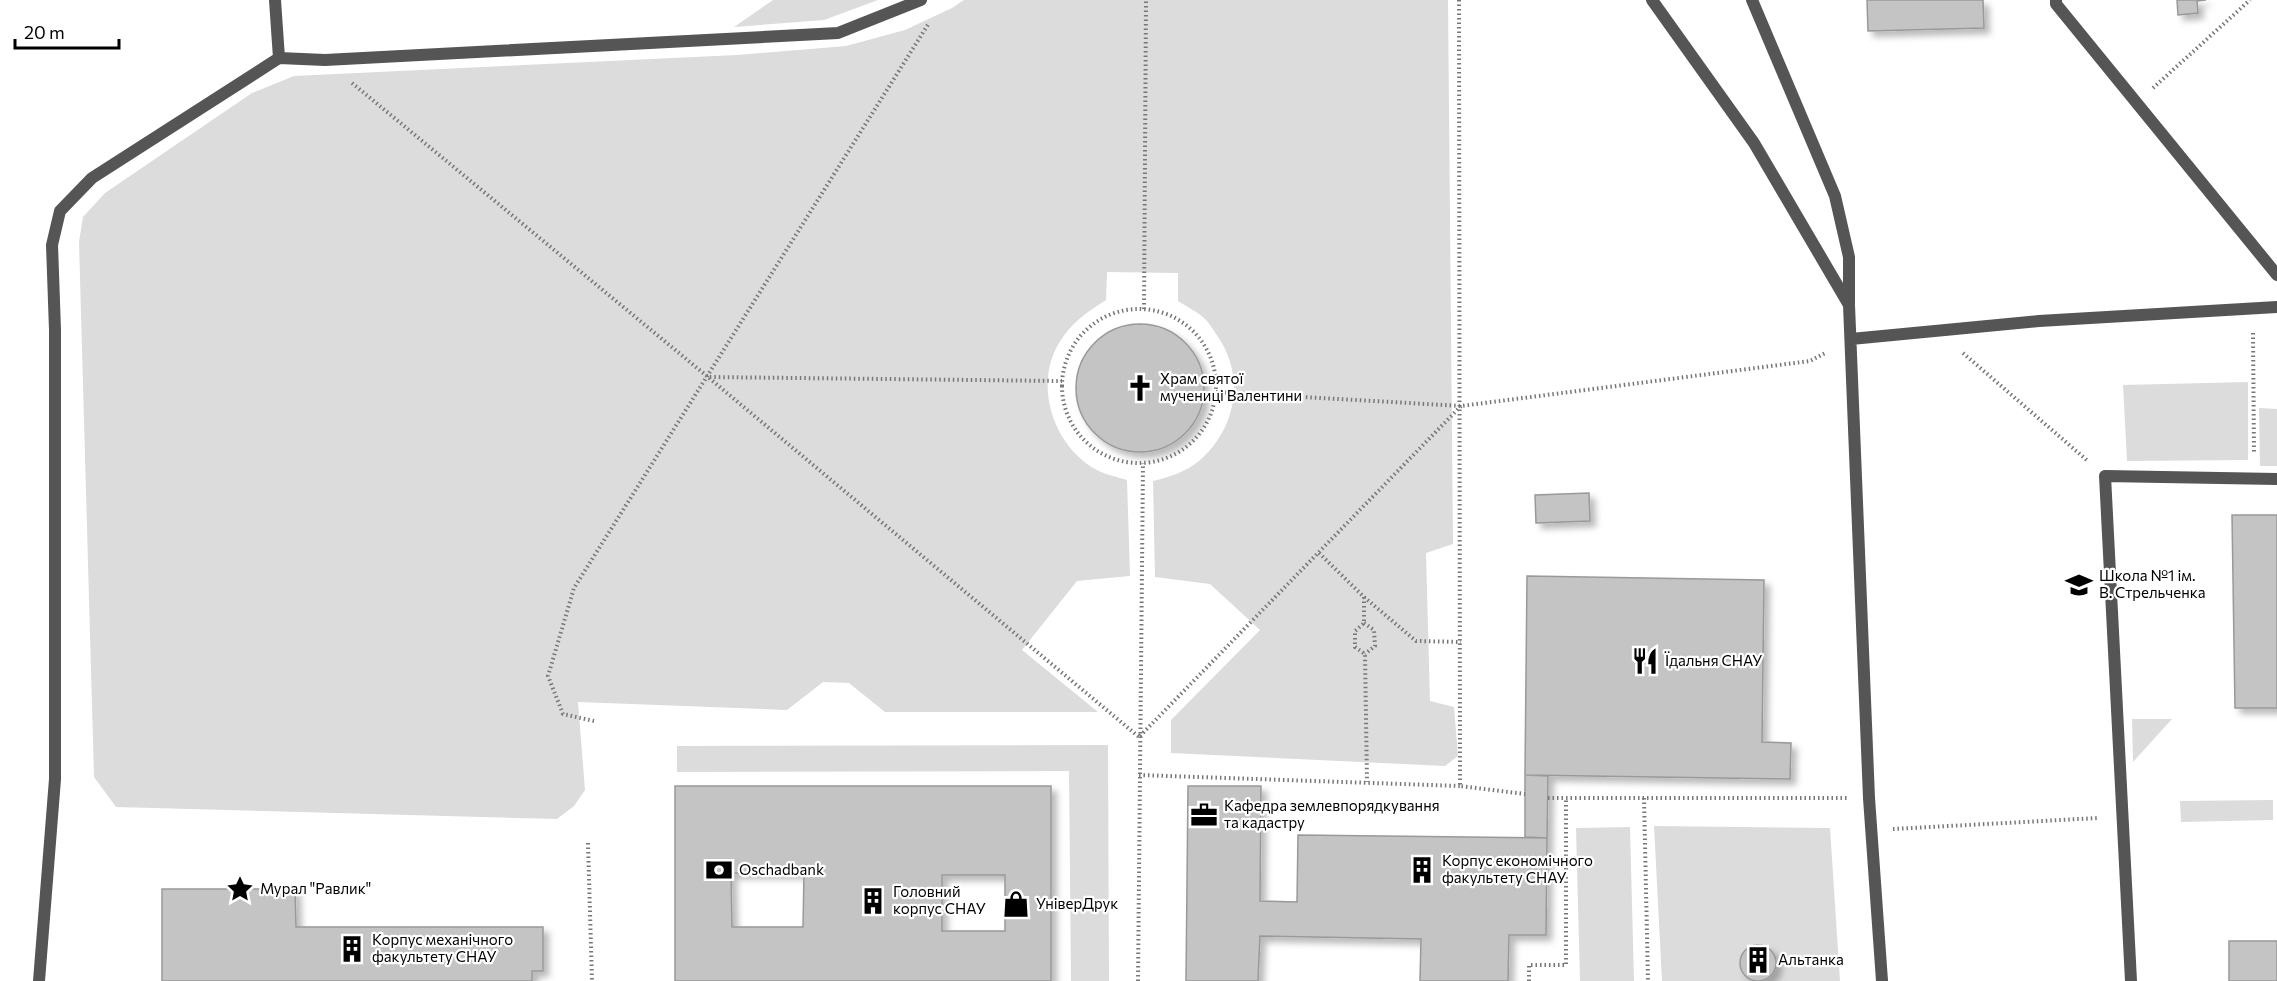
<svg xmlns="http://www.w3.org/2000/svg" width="2277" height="981" font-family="Commissioner,sans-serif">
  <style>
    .green { fill: #dcdcdc }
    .building { fill: #c4c4c4; stroke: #999; stroke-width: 1.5; fill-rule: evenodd; filter: url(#shadow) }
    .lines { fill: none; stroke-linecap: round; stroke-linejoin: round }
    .path { stroke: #777; stroke-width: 4; stroke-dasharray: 1.5 3; stroke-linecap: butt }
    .service { stroke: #555; stroke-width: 12 }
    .labels { text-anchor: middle; stroke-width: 4.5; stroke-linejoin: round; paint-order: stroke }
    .poi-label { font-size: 15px; fill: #000; stroke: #fff; text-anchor: start }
  </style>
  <defs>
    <filter id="shadow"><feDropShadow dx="5.5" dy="5.5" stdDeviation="3" flood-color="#0004"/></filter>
  </defs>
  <rect width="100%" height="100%" fill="#fff"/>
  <!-- green -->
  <path class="green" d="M773,0H878L824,20L734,27Z
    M964,0H1448L1453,544L1426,553L1430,701L1454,707L1458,756L1445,766L1171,753V720L1260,630L1210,584L1155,577L1153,481C1169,477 1186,472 1199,461C1237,428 1246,375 1216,334C1213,329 1209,323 1205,319C1198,312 1187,307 1178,301V273L1107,272L1106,300C1087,312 1071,323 1059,343C1033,386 1054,447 1097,470C1106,475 1118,477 1127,480L1130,576L1077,581L1022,650L1098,712H885L849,683L823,682L787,710L578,702L585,790L574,806L557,819L116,807L94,777L79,242L83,217L105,193L252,93L294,76L737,55L846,46L905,30L952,8Z
    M2248,382V460L2127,461L2123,385Z
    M2259,408L2277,409V466H2260Z
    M2132,719H2172L2133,762Z
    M1108,745L1109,981H1071L1069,771L677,772V746Z
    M2273,800V820L2181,822L2180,801Z
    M1654,826L1830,828L1840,981H1662Z
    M1630,827L1634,981H1580L1576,828Z"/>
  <!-- building -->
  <path class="building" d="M1867,0H1983L1984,28L1868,31Z
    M2177,0H2206L2197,1L2198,13L2178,15Z
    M1076 388a64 64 0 1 1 128 0a64 64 0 1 1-128 0Z
    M1589,493L1590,521L1536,523L1535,495Z
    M2232,515H2277V708H2235Z
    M1527,576L1764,580L1762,742L1791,743L1790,779L1525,775Z
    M1525,775L1548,776L1547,838L1525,837Z
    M675,786H1051V981H675ZM731,873H804L803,927H732ZM942,875H1005V931H942Z
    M1188,786H1261L1260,901L1297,902L1298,835L1547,838L1546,935H1509L1508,981H1420L1421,939L1260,936L1258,981H1186Z
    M162,889H295L296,927H543V971H532V981H162Z
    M2229,941H2277V981H2229Z
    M1740 963a18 18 0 1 1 36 0a18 18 0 1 1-36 0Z"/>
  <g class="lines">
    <!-- path -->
    <path class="path" d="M1459,0L1460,786L1525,794
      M352,83L708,377L1062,381
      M2153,88L2250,0
      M1144,309L1146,0
      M1062 386a77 77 0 1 1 154 0a77 77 0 1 1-154 0Z
      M2253,333L2254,454
      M1963,353L2089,462
      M709,378L1139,737
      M1216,392L1461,406L1810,361L1827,352
      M1319,553L1364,597L1416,641L1461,642
      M1364,597V623L1355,631V647L1365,654L1367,782
      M1364,623L1374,630L1375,646L1365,654
      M594,721L563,714L548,676L574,588L929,23
      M1140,736L1461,406
      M1139,775L1460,786
      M1548,798H1847
      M1644,798L1648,981
      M1893,829L2098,818
      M588,843L592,981
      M1138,981L1143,463
      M1529,981V965H1566V798"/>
    <!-- service -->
    <path class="service" d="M1652,0L1754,143L1849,305L1869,798L1882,981
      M1752,0L1835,196L1849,257V304
      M2056,0V4L2277,275
      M279,58L325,60L838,33L921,0
      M1851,339L2039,321L2277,307
      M39,981L55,779V330L52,245L60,211L92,178L279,58L275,0
      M2131,981L2105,476L2277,479"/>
  </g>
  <!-- icons -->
  <defs>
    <symbol id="church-bare" viewBox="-9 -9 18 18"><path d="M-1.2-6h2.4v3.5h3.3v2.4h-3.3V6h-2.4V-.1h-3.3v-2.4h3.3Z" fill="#000" stroke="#fff" stroke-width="2.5" paint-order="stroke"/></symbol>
    <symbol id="school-bare" viewBox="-9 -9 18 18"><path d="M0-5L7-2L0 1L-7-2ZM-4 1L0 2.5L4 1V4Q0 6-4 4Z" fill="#000" stroke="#fff" stroke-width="2.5" paint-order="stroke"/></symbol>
    <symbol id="restaurant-bare" viewBox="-9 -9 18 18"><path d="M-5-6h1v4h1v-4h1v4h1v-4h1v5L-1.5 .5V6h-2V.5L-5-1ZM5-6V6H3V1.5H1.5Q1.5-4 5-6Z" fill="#000" stroke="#fff" stroke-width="2.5" paint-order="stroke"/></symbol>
    <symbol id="office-bare" viewBox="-9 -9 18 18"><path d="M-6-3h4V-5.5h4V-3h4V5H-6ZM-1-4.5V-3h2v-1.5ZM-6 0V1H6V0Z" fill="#000" stroke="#fff" stroke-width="2.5" paint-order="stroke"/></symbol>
    <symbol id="bank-bare" viewBox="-9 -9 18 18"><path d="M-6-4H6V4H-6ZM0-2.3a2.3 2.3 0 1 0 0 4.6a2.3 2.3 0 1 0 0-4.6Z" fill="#000" stroke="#fff" stroke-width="2.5" paint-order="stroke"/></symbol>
    <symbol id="building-bare" viewBox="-9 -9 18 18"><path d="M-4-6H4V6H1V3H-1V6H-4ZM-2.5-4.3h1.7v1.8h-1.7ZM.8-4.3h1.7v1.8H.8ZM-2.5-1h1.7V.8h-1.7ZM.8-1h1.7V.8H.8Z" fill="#000" stroke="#fff" stroke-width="2.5" paint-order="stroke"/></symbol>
    <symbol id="sight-bare" viewBox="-9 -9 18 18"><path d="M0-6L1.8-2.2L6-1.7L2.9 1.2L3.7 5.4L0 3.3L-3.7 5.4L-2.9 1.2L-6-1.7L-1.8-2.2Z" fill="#000" stroke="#fff" stroke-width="2.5" paint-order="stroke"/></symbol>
    <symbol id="shop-bare" viewBox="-9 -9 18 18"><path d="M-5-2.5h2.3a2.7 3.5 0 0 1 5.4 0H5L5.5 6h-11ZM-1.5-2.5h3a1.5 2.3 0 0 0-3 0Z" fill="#000" stroke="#fff" stroke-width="2.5" paint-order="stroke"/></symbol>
  </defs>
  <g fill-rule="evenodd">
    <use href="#church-bare" x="1121" y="369" width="38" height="38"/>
    <use href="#school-bare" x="2060" y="566" width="38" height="38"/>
    <use href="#restaurant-bare" x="1626" y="642" width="38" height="38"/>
    <use href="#office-bare" x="1185" y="796" width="38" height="38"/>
    <use href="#bank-bare" x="700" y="851" width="38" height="38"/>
    <use href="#building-bare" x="1403" y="851" width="38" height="38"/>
    <use href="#sight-bare" x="221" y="870" width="38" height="38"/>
    <use href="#building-bare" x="854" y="882" width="38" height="38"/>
    <use href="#shop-bare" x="997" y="885" width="38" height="38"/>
    <use href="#building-bare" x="333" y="930" width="38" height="38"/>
    <use href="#building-bare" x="1739" y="941" width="38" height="38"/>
  </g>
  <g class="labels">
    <!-- poi labels -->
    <g class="poi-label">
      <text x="1160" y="384">Храм святої<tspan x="1160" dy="17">мучениці Валентини</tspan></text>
      <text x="2099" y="581">Школа №1 ім.<tspan x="2099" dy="17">В. Стрельченка</tspan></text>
      <text x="1665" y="666">Їдальня СНАУ</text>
      <text x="1224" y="811">Кафедра землевпорядкування<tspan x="1224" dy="17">та кадастру</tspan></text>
      <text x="1442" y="866">Корпус економічного<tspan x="1442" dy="17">факультету СНАУ</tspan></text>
      <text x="739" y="875">Oschadbank</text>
      <text x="260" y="894">Мурал "Равлик"</text>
      <text x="893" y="897">Головний<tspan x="893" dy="17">корпус СНАУ</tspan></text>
      <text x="1036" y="909">УніверДрук</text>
      <text x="372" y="945">Корпус механічного<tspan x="372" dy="17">факультету СНАУ</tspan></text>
      <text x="1778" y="965">Альтанка</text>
    </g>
  </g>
  <!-- scale -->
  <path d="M15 39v9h104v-9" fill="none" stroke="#000000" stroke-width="3"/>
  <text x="24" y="39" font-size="18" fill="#000000" stroke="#ffffff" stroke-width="4.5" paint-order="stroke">20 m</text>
</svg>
